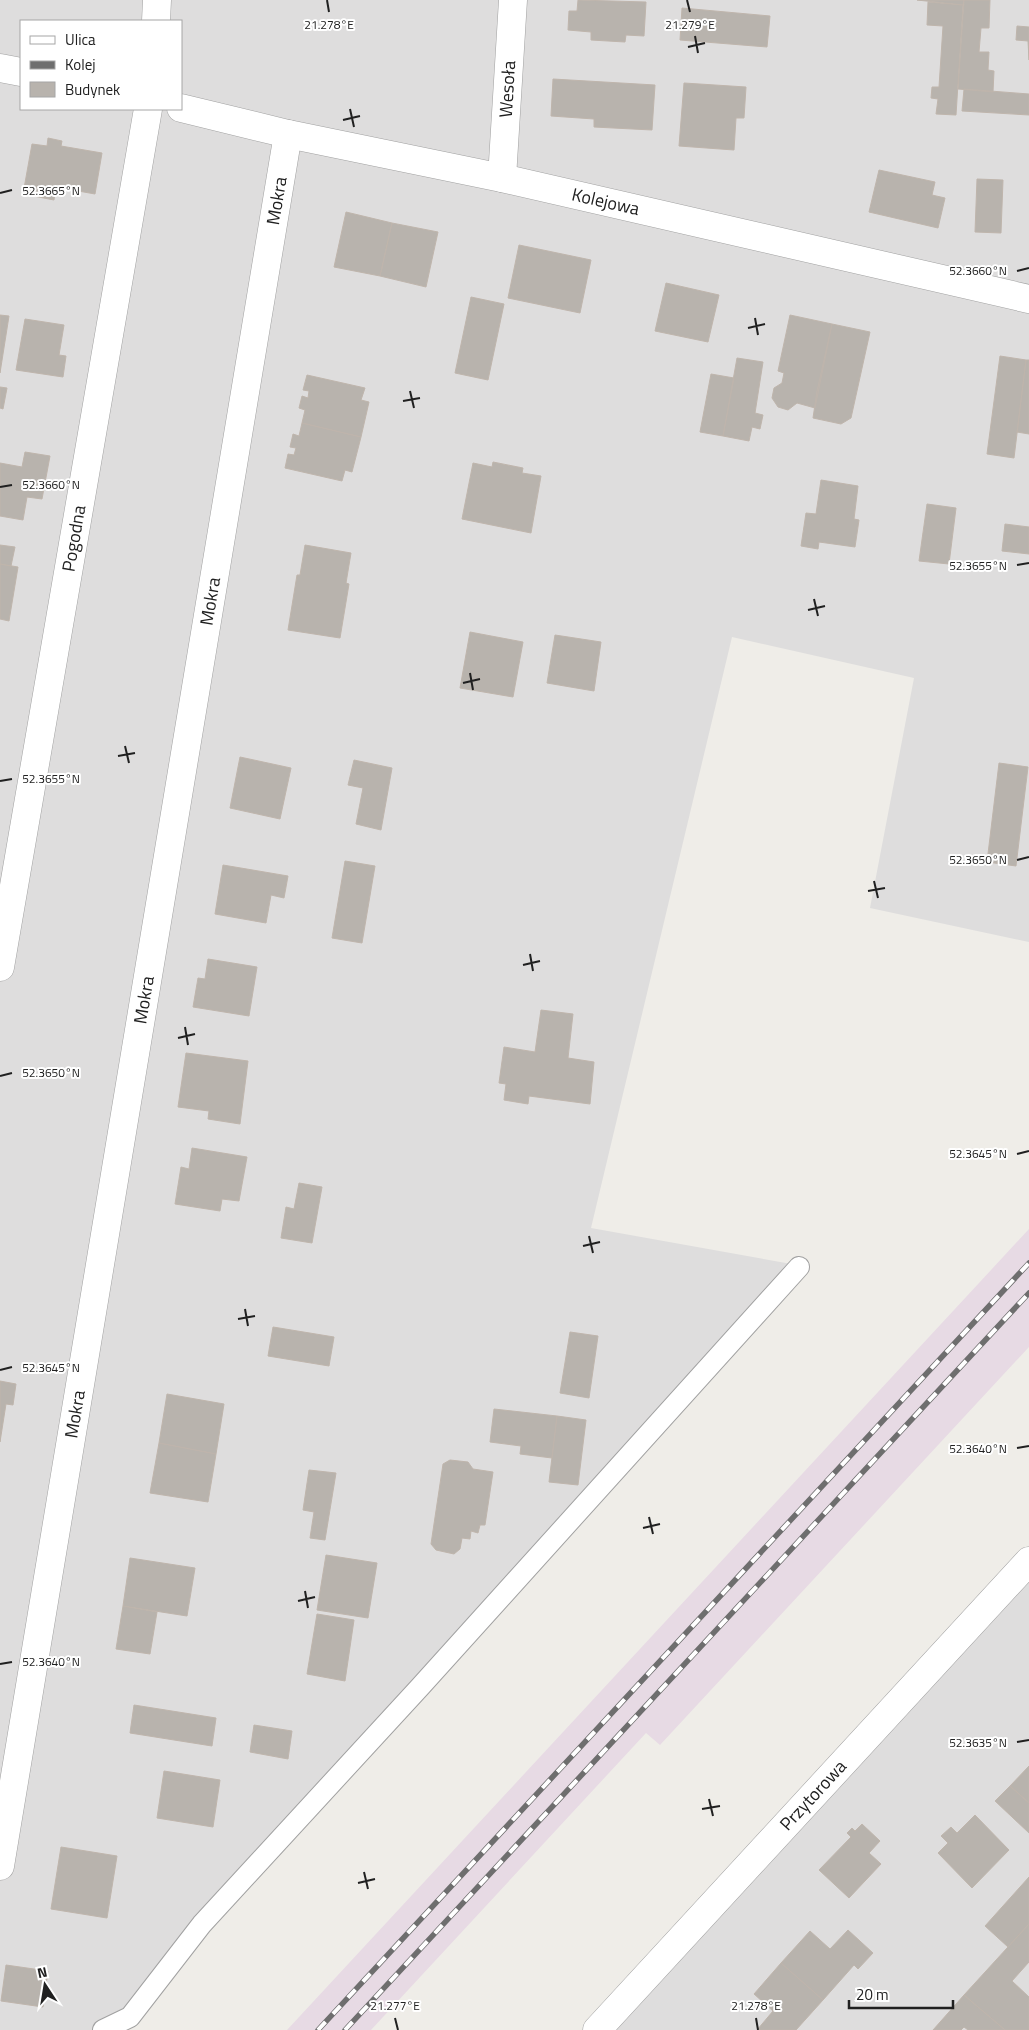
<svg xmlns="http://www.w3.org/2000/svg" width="1029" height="2030" font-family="'Titillium Web',sans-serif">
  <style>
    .residential { fill: #dedddd; fill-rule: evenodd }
    .industrial { fill: #e7dae4 }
    .building { fill: #b8b3ad; stroke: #bfb5ac }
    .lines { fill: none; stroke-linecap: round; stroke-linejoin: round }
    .lane-casing { stroke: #a1a1a1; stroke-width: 22 }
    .street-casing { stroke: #a1a1a1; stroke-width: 29 }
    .lane { stroke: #fff; stroke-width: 20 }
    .street { stroke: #fff; stroke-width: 28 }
    .rail-casing { stroke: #6e6e6e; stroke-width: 5.5 }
    .rail { stroke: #fff; stroke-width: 4; stroke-dasharray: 11; stroke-linecap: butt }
    .ticks { fill: none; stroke: #202020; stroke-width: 2 }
    .labels { text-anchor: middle; stroke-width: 4; stroke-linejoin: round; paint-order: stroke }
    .street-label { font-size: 18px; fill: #202020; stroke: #fff }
    .ticks-label { font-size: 12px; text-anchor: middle; fill: #202020; stroke: #fff; stroke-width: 4; stroke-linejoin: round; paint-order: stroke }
  </style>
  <rect width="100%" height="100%" fill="#efede8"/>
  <!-- residential -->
  <path class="residential" d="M0,0H1029V942L870,908L914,678L732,637L591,1228L797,1265L117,2030H0ZM21,21H181V109H21Z
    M1029,1561V2030H597Z"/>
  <!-- industrial -->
  <path class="industrial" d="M1029,1229V1347L660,1745L646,1733L371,2030H287Z"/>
  <!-- building -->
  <path class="building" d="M578,0L646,2L644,36L626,35L625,42L591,40V32L568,30L569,11H577Z
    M917,0H964L963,5Z
    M964,0H990L989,28H981L979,52H989L988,70L994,71L993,92L958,89Z
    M928,2L963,5L956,115L936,114L938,99L931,98L932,87H939L943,26L927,25Z
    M682,8L770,16L767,47L680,40Z
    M1017,26L1029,27V60L1028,41L1016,40Z
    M553,79L655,85L652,130L594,127V119L551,116Z
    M684,83L746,87L744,118H736L734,150L679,146Z
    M964,89L1029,94V115L962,111Z
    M48,138L62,141L61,146L102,153L95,194L56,187L54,200L23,194L32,144L47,146Z
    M879,170L935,182L932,195L945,198L938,228L869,212Z
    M977,179L1003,180L1001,233L975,232Z
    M346,212L392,223L380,276L334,267Z
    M392,223L438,232L426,287L380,276Z
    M519,245L591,260L580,313L508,298Z
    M666,283L719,295L708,342L655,331Z
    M471,297L504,304L488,380L455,373Z
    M0,315L9,316L0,373Z
    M790,315L832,324L815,408L797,403L788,410L778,407L772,398L774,388L782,383L784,373L778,371Z
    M25,319L64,325L59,355L66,356L63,377L16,370Z
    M832,324L870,332L851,418L841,424L813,418L817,391Z
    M1000,356L1026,360L1014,458L987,454Z
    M737,358L763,362L755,413L763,415L760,429L752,427L749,441L723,436Z
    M1026,360H1029V434L1017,432Z
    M711,374L734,378L723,436L700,432Z
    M307,375L365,388L361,400L369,402L361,437L302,423L305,410L299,408L302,396L308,398L309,391L303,390Z
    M0,387L7,388L3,409L0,408Z
    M302,423L361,437L352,472L345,470L342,481L285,468L288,454L294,455L296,448L290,447L293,434L299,436Z
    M25,452L50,456L42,499L27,497L23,520L0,516V463L22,467Z
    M493,462L523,468L522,473L541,476L531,533L462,519L473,463L492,467Z
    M821,480L858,486L854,519L859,520L855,547L819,542L818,549L801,546L806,513L816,514Z
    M927,504L956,508L949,564L919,561Z
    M1005,524L1029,527V554L1002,551Z
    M0,545L15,547L11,566L0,564Z
    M305,545L351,553L346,583L349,584L340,638L288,630L297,575H300Z
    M0,564L18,567L9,621L0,619Z
    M470,632L523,642L513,697L460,688Z
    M555,635L601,642L594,691L547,683Z
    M240,757L291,768L280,819L230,808Z
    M354,760L392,768L381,830L356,824L363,788L348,785Z
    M999,763L1028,767L1016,866L987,862Z
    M345,861L375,866L362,943L332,938Z
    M223,865L288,876L284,898L271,895L266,923L215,914Z
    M208,959L257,967L249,1016L193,1007L198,978L205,979Z
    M541,1010L573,1014L568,1058L594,1062L590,1104L529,1096L528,1104L504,1100L506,1084L499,1083L504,1047L535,1052Z
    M186,1053L248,1061L240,1124L208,1119L209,1111L178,1107Z
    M192,1148L247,1157L239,1201L222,1199L220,1211L175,1204L181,1167L189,1169Z
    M299,1183L322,1187L312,1243L281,1238L286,1207L294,1209Z
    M273,1327L334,1337L329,1366L268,1356Z
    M570,1332L598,1336L589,1398L560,1393Z
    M0,1381L16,1384L13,1405L6,1404L0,1442Z
    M167,1394L224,1404L216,1454L159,1443Z
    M494,1409L557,1416L552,1458L520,1454L521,1446L490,1442Z
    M557,1416L586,1420L578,1485L549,1482Z
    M159,1443L216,1454L208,1502L150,1493Z
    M450,1460L468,1462L473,1469L493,1472L485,1525H480L478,1533L471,1531L470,1539L462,1538L460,1549L454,1554L436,1550L431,1544L443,1464Z
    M309,1470L336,1473L325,1540L310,1538L314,1512L303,1510Z
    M326,1555L377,1563L368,1618L317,1610Z
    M130,1558L195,1568L187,1616L123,1606Z
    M123,1606L157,1612L150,1654L116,1649Z
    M317,1614L354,1620L345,1681L307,1674Z
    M134,1705L216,1718L212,1746L130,1733Z
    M254,1725L292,1731L288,1759L250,1752Z
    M1029,1766V1803L1010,1786Z
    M164,1771L220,1780L213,1827L157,1818Z
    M1010,1786L1029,1803V1833L995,1801Z
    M975,1815L1009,1850L972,1888L938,1853L948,1843L941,1836L951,1827L957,1833Z
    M862,1824L880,1841L869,1853L881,1864L849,1898L819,1870L851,1837L847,1833L852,1828L855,1831Z
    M61,1847L117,1856L107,1918L51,1909Z
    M1029,1877V1924L1008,1947L985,1926Z
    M1029,1924V1962L1012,1981L1029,1997V2030H1005L964,1995Z
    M848,1930L873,1953L858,1969L854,1965L823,2000L781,1963L810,1931L830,1949Z
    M781,1963L823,2000L796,2030H757L773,2011L754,1994Z
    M6,1965L48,1971L43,2007L1,2001Z
    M964,1995L1005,2030H968L964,2027L961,2030H933Z"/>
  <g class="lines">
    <defs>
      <path id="lane" d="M103,2030L130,2017L202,1924L420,1687L799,1267"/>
      <g id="street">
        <path d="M156,21L157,0"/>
        <path d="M0,68L21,72"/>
        <path id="s1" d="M181,108L288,134L502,178L1029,299"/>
        <path id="s2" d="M502,178L513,0"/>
        <path id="s3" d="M0,967L148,109"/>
        <path id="s4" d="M0,1866L288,134"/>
        <path id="s5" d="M597,2030L1029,1561"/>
      </g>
    </defs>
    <!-- lane casing -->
    <use href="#lane" class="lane-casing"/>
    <!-- street casing -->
    <use href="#street" class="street-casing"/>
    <!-- lane -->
    <use href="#lane" class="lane"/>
    <!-- street -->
    <use href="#street" class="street"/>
    <defs>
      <path id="rail" d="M318,2030L1029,1263
        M345,2030L1029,1293"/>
    </defs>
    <!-- rail casing -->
    <use href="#rail" class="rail-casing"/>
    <!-- rail -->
    <use href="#rail" class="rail"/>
  </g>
  <!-- ticks -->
  <path class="ticks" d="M327,0L329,12M687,0L690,12M695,36L698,53M688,47L705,43M350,109L354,127M343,120L360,116M0,193L12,190M1017,271L1029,268M755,318L758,335M748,328L765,324M410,391L414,408M403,401L420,398M0,487L12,485M1017,565L1029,563M814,599L818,616M808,610L825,606M470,673L473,690M463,683L480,679M125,746L129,763M118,756L135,753M0,781L12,779M1017,860L1029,857M874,881L878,898M868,891L885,888M530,954L533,971M523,965L540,961M185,1027L188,1045M178,1038L195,1034M0,1076L12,1073M1017,1154L1029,1151M589,1236L593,1253M583,1246L600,1242M245,1309L248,1326M238,1319L255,1316M0,1370L12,1367M1017,1448L1029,1446M649,1517L653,1534M643,1528L660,1524M305,1591L308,1608M298,1601L315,1597M0,1664L12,1662M1017,1742L1029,1740M709,1799L713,1816M702,1809L720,1806M364,1872L368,1889M358,1883L375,1879M395,2018L398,2030M756,2018L758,2030"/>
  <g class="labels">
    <!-- street labels -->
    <g class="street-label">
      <text dy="6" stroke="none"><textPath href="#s2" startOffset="89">Wesoła</textPath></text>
      <text dy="6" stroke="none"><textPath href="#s4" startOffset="1688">Mokra</textPath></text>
      <text dy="6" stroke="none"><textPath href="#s1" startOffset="435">Kolejowa</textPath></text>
      <text dy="6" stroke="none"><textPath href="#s3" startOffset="435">Pogodna</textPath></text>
      <text dy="6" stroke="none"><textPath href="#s4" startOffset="1282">Mokra</textPath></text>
      <text dy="6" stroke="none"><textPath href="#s4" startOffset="878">Mokra</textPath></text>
      <text dy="6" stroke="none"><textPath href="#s4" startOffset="458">Mokra</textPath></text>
      <text dy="6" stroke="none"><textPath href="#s5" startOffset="319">Przytorowa</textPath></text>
    </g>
  </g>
  <g class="ticks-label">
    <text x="329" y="29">21.278°E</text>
    <text x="690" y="29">21.279°E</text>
    <text x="51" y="195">52.3665°N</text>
    <text x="978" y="275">52.3660°N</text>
    <text x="51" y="489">52.3660°N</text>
    <text x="978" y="570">52.3655°N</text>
    <text x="51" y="783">52.3655°N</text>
    <text x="978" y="864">52.3650°N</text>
    <text x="51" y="1077">52.3650°N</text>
    <text x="978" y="1158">52.3645°N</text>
    <text x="51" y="1372">52.3645°N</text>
    <text x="978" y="1453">52.3640°N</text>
    <text x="51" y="1666">52.3640°N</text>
    <text x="978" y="1747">52.3635°N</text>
    <text x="395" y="2010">21.277°E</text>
    <text x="756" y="2010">21.278°E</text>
  </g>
  <!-- legend -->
  <rect x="20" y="20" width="162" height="90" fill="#ffffff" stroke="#a6a6a6"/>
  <rect x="30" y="36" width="25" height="8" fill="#ffffff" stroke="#a6a6a6"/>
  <text x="65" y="45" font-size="15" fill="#202020">Ulica</text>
  <rect x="30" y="61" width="25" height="8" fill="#6e6e6e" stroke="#a6a6a6"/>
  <text x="65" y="70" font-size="15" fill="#202020">Kolej</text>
  <rect x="30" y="82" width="25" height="15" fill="#b8b3ad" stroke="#a6a6a6"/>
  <text x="65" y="95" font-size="15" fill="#202020">Budynek</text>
  <!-- north arrow -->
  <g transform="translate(45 1985) rotate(348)" stroke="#ffffff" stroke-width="4" paint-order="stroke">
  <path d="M0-4L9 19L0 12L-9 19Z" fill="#202020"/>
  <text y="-8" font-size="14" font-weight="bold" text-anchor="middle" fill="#202020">N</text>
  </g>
  <!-- scale -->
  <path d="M849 2000v8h104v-8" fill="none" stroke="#202020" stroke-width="2.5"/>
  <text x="856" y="2000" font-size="15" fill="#202020" stroke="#ffffff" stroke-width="4" paint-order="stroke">20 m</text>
</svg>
